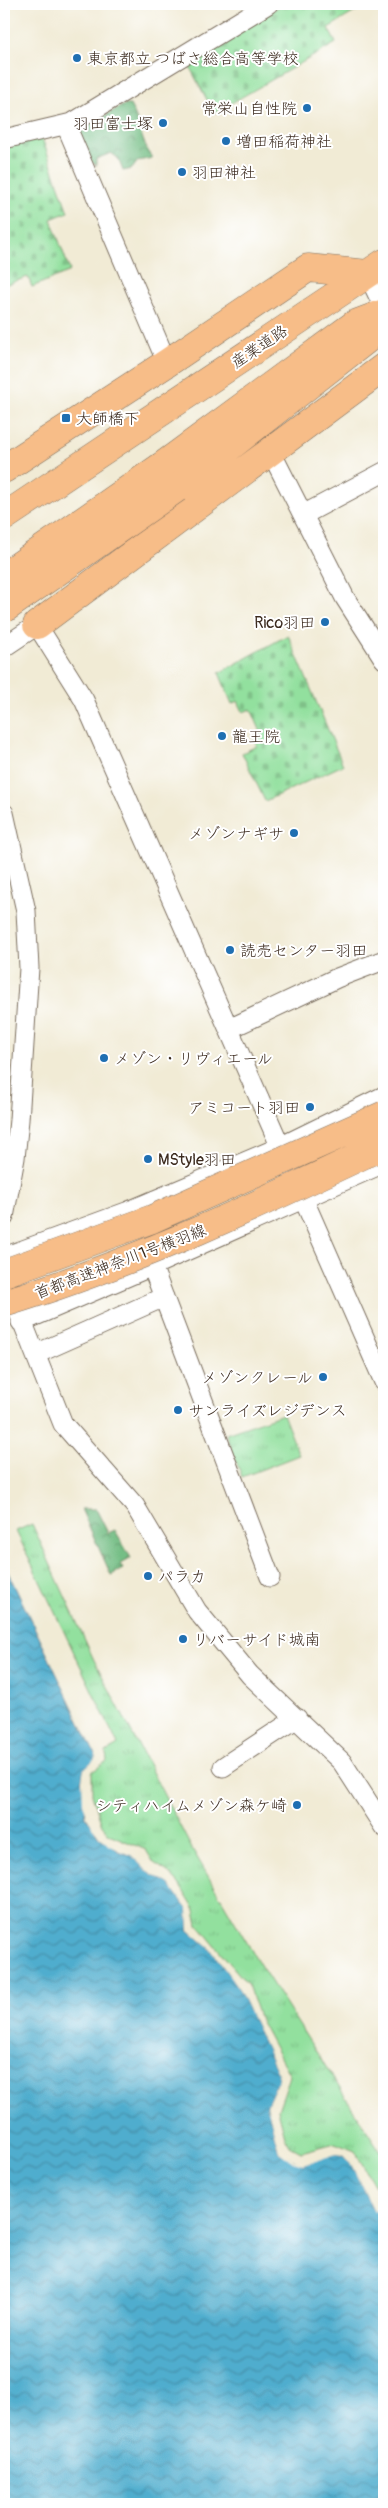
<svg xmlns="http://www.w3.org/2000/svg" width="388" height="2508" font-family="Pangolin,'Klee One',sans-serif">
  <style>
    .grass { fill: url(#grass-tufts); stroke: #66855e }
    .forest { fill: url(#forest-crowns); stroke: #587452 }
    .cemetery { fill: url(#cemetery-stones); stroke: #66855e }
    .water { fill: url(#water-waves); stroke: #466c76 }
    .pier { fill: #f1ebd5 }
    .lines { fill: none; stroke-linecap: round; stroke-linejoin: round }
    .minor-casing { stroke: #7b6e5e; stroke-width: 21 }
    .primary-casing { stroke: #7b6e5e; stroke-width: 29 }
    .minor { stroke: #fff; stroke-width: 19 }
    .primary { stroke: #f7bd88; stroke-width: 28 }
    .primary-bridge-casing { stroke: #7b6e5e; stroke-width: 29; stroke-linecap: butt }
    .motorway-bridge-casing { stroke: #7b6e5e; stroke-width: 29; stroke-linecap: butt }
    .primary-bridge { stroke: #f7bd88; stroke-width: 28 }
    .motorway-bridge { stroke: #f7bd88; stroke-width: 28 }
    .poi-dot { fill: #1f6fb2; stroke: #fff; stroke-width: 2 }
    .labels { text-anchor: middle; stroke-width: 4; stroke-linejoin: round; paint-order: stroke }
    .poi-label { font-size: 16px; fill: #3b2a1e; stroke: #fff; text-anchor: start }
    .street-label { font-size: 16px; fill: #3b2a1e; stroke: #fff }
  </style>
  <defs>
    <pattern id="grass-tufts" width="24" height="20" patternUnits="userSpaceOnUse" patternTransform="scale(1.25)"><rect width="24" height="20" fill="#92e09e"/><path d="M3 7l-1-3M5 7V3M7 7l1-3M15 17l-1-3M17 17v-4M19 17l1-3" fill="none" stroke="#7fc088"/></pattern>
    <pattern id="forest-crowns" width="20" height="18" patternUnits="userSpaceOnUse" patternTransform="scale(1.25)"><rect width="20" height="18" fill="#75be85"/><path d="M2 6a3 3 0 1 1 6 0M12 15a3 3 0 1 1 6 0" fill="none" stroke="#619b6c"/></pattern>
    <pattern id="cemetery-stones" width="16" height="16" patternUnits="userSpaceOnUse" patternTransform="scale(1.25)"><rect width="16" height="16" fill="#92e09e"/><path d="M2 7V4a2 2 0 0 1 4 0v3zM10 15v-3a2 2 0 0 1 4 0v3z" fill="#7fc088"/></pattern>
    <pattern id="water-waves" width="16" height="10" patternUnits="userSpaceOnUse" patternTransform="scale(1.25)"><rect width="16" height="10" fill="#50adce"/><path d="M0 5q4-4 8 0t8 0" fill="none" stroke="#448da7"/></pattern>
  </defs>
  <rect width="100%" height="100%" fill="#fff"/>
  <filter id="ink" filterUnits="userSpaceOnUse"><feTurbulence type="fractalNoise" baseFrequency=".02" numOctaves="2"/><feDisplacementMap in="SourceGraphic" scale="10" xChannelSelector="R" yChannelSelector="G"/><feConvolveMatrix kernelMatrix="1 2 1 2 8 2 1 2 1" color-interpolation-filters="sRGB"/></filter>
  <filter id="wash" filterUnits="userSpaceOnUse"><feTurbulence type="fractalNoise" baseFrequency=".0096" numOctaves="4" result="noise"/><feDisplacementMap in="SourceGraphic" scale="20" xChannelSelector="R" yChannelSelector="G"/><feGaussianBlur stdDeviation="1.12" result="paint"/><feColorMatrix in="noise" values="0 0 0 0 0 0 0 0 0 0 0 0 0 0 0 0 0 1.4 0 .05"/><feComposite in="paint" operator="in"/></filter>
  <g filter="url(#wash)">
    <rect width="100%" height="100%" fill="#f1ebd5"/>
    <!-- grass -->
    <path class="grass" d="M283,1414L299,1455L242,1477L226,1434Z
      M32,1524L94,1660L191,1847L259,1963L384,2157V2203L355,2151L335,2143L301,2152L290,2146L285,2137L278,2110L290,2076L260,2020L248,1985L198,1925L195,1910L179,1884L168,1872L154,1863L146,1850L109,1834L101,1823L92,1794V1772L107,1761L106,1752L118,1745L16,1531Z"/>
    <!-- forest -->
    <path class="forest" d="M124,105H130C140,122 141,142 152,158L138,161L132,169L123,171L118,158L111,153L96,159V166L90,160L79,134L82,128Z
      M81,1509H96L108,1533L115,1530L131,1558L120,1564L123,1569L111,1575Z"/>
    <!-- cemetery -->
    <path class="cemetery" d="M283,4H368L328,28L336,43L214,113L187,62Z
      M42,138L68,212L51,219L70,271L32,287L28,277L4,285V147Z
      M288,635L343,765L265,801L242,753L257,746L253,736L261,732L251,709L243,712L238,701L232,704L219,673Z"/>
    <!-- water -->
    <path class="water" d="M4,1564L97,1758L84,1769L82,1780L86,1816L99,1837L119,1851L131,1855L146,1870L169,1884L188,1910L189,1930L210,1948L239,1989L278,2073V2081L267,2105L279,2152L303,2165C313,2161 326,2154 337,2154C353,2154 365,2199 374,2211L384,2206V2504H4Z"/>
    <!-- pier -->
    <path class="pier" d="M4,1561L99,1757L86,1771L84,1780L86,1804L94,1826L109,1843L132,1852L148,1868L170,1882L190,1909L191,1929L212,1946L242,1988L280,2072L281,2081L269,2106L281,2151L294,2160L303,2163L336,2151L344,2153L354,2165L375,2208L384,2203V2206L374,2212L352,2166L343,2155L336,2154L303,2165L293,2162L279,2152L267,2105L278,2081V2073L239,1989L210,1948L189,1930L188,1910L169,1884L146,1870L131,1855L108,1845L92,1827L83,1804L82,1780L84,1769L97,1757Z"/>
  </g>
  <g filter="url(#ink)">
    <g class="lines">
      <defs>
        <path id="minor" d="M66,125L167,363
          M4,139L72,123L268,4
          M368,274L384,308
          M271,452L345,598L384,659
          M303,515L384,472
          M4,647L37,625L84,700L384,1382
          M4,813L26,911L29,968L19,1120L15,1158L4,1217
          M229,1029L337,978L384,960
          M4,1257L129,1211L280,1147L384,1096
          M152,1266L270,1577
          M9,1288L63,1424L135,1506L197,1611L250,1675L342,1762L384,1827
          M21,1322L152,1266L384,1163
          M36,1354L164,1297
          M223,1767L297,1718"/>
        <path id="primary" d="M162,466L355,324L384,313
          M4,469L167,363L308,268L368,274
          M177,488L366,340L384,316
          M4,517L384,263
          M37,625L384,367"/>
      </defs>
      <!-- minor casing -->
      <use href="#minor" class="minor-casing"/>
      <!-- primary casing -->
      <use href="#primary" class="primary-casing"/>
      <!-- minor -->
      <use href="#minor" class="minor"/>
      <!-- primary -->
      <use href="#primary" class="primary"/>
      <defs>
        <path id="primary-bridge" d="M4,576L162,466
          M4,609L177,488"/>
        <path id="motorway-bridge" d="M4,1273L152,1219L384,1115
          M4,1303C136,1263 260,1204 384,1145"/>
      </defs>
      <!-- primary-bridge casing -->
      <use href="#primary-bridge" class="primary-bridge-casing"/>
      <!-- motorway-bridge casing -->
      <use href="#motorway-bridge" class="motorway-bridge-casing"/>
      <!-- primary-bridge -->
      <use href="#primary-bridge" class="primary-bridge"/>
      <!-- motorway-bridge -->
      <use href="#motorway-bridge" class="motorway-bridge"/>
    </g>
  </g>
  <!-- markers -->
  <g class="poi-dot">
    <circle cx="77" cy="58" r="5"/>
    <circle cx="307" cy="108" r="5"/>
    <circle cx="163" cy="123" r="5"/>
    <circle cx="226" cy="141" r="5"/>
    <circle cx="182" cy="172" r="5"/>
    <rect x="61" y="413" width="10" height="10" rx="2.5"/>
    <circle cx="325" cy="622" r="5"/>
    <circle cx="222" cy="736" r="5"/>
    <circle cx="294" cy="833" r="5"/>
    <circle cx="230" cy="950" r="5"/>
    <circle cx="104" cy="1058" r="5"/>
    <circle cx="310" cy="1107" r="5"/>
    <circle cx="148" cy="1159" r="5"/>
    <circle cx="323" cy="1377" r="5"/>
    <circle cx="178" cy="1410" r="5"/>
    <circle cx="148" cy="1576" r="5"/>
    <circle cx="183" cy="1639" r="5"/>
    <circle cx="297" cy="1805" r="5"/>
  </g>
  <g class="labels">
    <!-- poi labels -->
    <g class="poi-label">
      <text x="87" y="64">東京都立 つばさ総合高等学校</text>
      <text x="297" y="114" text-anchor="end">常栄山自性院</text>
      <text x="153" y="129" text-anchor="end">羽田富士塚</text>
      <text x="236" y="147">増田稲荷神社</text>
      <text x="192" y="178">羽田神社</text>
      <text x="76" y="424">大師橋下</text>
      <text x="315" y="628" text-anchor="end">Rico羽田</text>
      <text x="232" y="742">龍王院</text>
      <text x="284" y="839" text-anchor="end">メゾンナギサ</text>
      <text x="240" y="956">読売センター羽田</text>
      <text x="114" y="1064">メゾン・リヴィエール</text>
      <text x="300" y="1113" text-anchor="end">アミコート羽田</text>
      <text x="158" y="1165">MStyle羽田</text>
      <text x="313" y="1383" text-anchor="end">メゾンクレール</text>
      <text x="188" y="1416">サンライズレジデンス</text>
      <text x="158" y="1582">パラカ</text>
      <text x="193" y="1645">リバーサイド城南</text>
      <text x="287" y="1811" text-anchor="end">シティハイムメゾン森ケ崎</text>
    </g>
    <!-- street labels -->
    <g class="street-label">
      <text transform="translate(259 346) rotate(-34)" y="6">産業道路</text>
      <text transform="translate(120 1261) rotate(-21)" y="6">首都高速神奈川1号横羽線</text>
    </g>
  </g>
  <!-- margin -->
  <rect width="388" height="2508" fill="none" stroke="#fff" stroke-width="20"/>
</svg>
